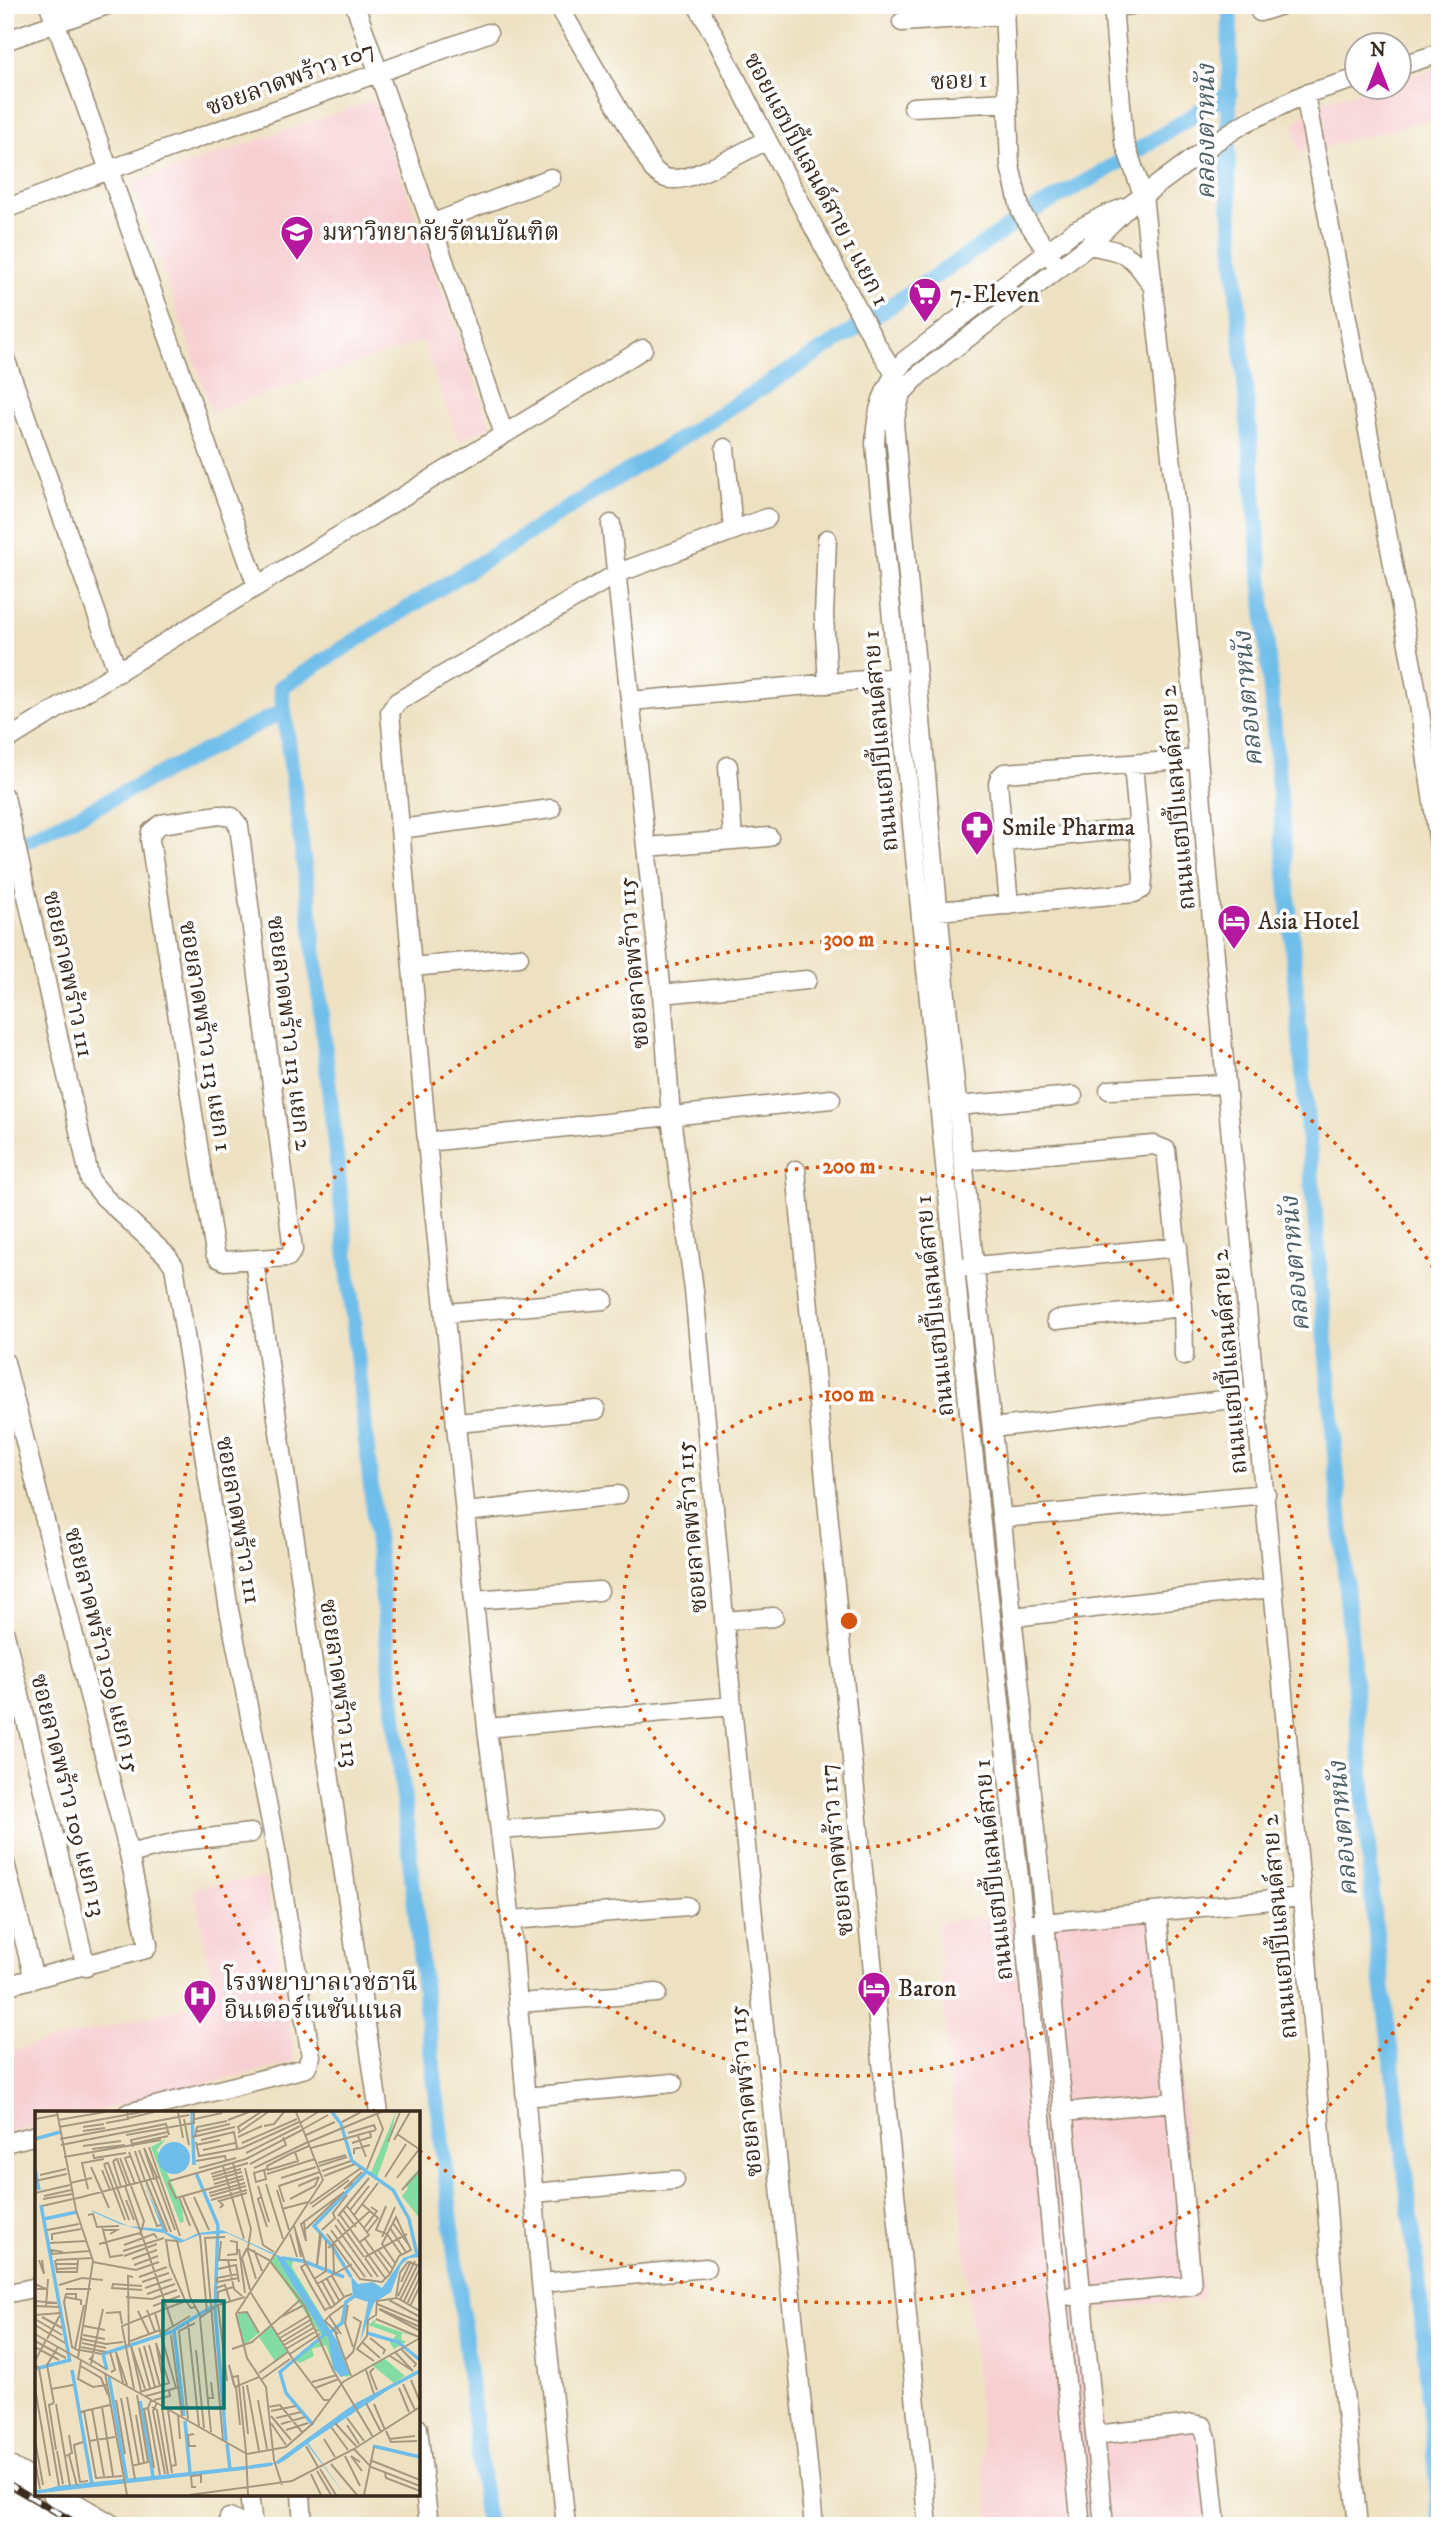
<svg xmlns="http://www.w3.org/2000/svg" width="1445" height="2531" font-family="'IM FELL DW Pica','Noto Serif Thai',serif">
  <style>
    .built { fill: #f7cfd1 }
    .lines { fill: none; stroke-linecap: round; stroke-linejoin: round }
    .canal { stroke: #6fbeea; stroke-width: 16 }
    .minor-casing { stroke: #948670; stroke-width: 21 }
    .major-casing { stroke: #948670; stroke-width: 26 }
    .minor { stroke: #fff; stroke-width: 18 }
    .major { stroke: #fff; stroke-width: 23 }
    .rail-casing { stroke: #3b2a1e; stroke-width: 7 }
    .rail { stroke: #fff; stroke-width: 4.5; stroke-dasharray: 13; stroke-linecap: butt }
    .ring { fill: none; stroke: #d7540e; stroke-width: 3.5; stroke-dasharray: 3.5 7 }
    .labels { text-anchor: middle; stroke-width: 7; stroke-linejoin: round; paint-order: stroke }
    .street-label { font-size: 24px; fill: #3b2a1e; stroke: #fff }
    .poi-label { font-size: 24px; fill: #3b2a1e; stroke: #fff; text-anchor: start }
    .water-label { font-size: 26px; font-style: italic; fill: #4d5e65; stroke: #fff }
    .inset-river { fill: none; stroke: #6fbeea; stroke-width: 3.5 }
    .inset-road { fill: none; stroke: #a69880; stroke-width: 2 }
    .view { fill: #0f766e; fill-opacity: 0.15; stroke: #0f766e; stroke-width: 3.5 }
    .inset-edge { fill: none; stroke: #3b2a1e; stroke-width: 3.5 }
    .centre { fill: #d7540e; stroke: #fff; stroke-width: 3.5 }
    .ring-label { font-size: 21px; text-anchor: middle; font-weight: bold; fill: #d7540e; stroke: #fff; stroke-width: 7; stroke-linejoin: round; paint-order: stroke }
  </style>
  <rect width="100%" height="100%" fill="#fff"/>
  <filter id="ink" filterUnits="userSpaceOnUse"><feTurbulence type="fractalNoise" baseFrequency=".0143" numOctaves="2"/><feDisplacementMap in="SourceGraphic" scale="14" xChannelSelector="R" yChannelSelector="G"/><feConvolveMatrix kernelMatrix="1 2 1 2 8 2 1 2 1" color-interpolation-filters="sRGB"/></filter>
  <filter id="wash" filterUnits="userSpaceOnUse"><feTurbulence type="fractalNoise" baseFrequency=".00686" numOctaves="4" result="noise"/><feDisplacementMap in="SourceGraphic" scale="28" xChannelSelector="R" yChannelSelector="G"/><feGaussianBlur stdDeviation="1.57" result="paint"/><feColorMatrix in="noise" values="0 0 0 0 0 0 0 0 0 0 0 0 0 0 0 0 0 1.4 0 .05"/><feComposite in="paint" operator="in"/></filter>
  <g filter="url(#wash)">
    <rect width="100%" height="100%" fill="#eee1c1"/>
    <!-- built -->
    <path class="built" d="M1440,68V117L1299,154L1294,123L1326,100L1371,88H1400V79Z
      M374,100L491,426L459,441L423,341L212,412L134,183Z
      M266,1877L295,2062L89,2113H37V2126L5,2133V2053L216,1999L194,1888Z
      M1167,1902L1163,1927L1204,2299L1089,2310L1105,2428L1212,2421L1222,2526H989L937,1922Z"/>
    <g class="lines">
      <!-- canal -->
      <path class="canal" d="M1230,5L1228,183L1374,1917L1418,2275L1440,2517
        M5,850L78,816L283,711
        M487,2526L423,1982L312,927L281,687L845,336L1038,208L1103,172L1230,92"/>
    </g>
  </g>
  <g filter="url(#ink)">
    <g class="lines">
      <defs>
        <path id="minor" d="M355,5L504,434
          M556,5L561,10L653,169C659,175 664,179 673,179C694,181 746,150 767,140
          M697,5L714,35L767,140L875,342L901,384
          M1004,5L1010,166L1021,212L1053,260
          M1113,5L1124,141L1143,195L1177,512L1226,1084L1302,1897L1334,2297L1358,2526
          M1113,7L1132,5
          M1260,12L1282,5
          M902,22L1005,15
          M5,41L107,5
          M1400,66L1440,53
          M1305,94L1418,698L1440,852
          M913,107L1008,102
          M5,209L109,170L49,5
          M431,224L551,178
          M1089,245C1125,252 1131,253 1151,284
          M5,358L118,673
          M725,448L733,529
          M611,524L662,994L671,1117L694,1290L732,1706L814,2526
          M827,539L824,616L828,684
          M257,586L109,170L488,33
          M631,701L899,677
          M5,741L643,349
          M728,766L733,840
          M5,797L90,1180L104,1197L167,1256L174,1266L229,1610L273,1833L311,2056L306,2068L128,2113
          M219,815L232,817L239,826L293,1250L288,1257L225,1261L218,1258L215,1253L150,840L151,832L161,824Z
          M400,829L551,809
          M1003,842L1139,828
          M647,847L769,837
          M1009,905L998,783L1000,777L1004,773L1198,759
          M927,912L1134,893L1142,889L1143,877L1133,764
          M412,967L519,957
          M662,994L807,980
          M1109,1090L1226,1084
          M957,1106L1073,1096
          M427,1142L831,1099
          M963,1161L1154,1145L1166,1150L1183,1307L1184,1356
          M796,1170L839,1628L928,2526
          M254,1261L379,2113
          M965,1267L1178,1247
          M446,1313L604,1300
          M1056,1320L1183,1307
          M5,1362L129,1854L148,1945L146,1949L5,1986
          M457,1423L596,1410
          M992,1428L1256,1396
          M466,1512L618,1495
          M1002,1518L1266,1494
          M474,1600L599,1591
          M1013,1617L1272,1588
          M724,1621L774,1617
          M5,1634L86,1967
          M487,1728L732,1706
          M500,1830L657,1818
          M129,1854L181,1841L251,1833
          M5,1863L34,1979
          M511,1920L687,1906
          M1034,1924L1302,1897
          M518,2003L657,1993
          M526,2097L673,2083
          M1063,2112L1174,2102
          M5,2143L37,2135
          M534,2193L675,2180
          M541,2283L706,2268
          M5,2294L37,2287
          M1071,2296L1192,2285L1157,1912
          M418,2428L429,2526
          M1095,2435L1193,2424L1203,2426L1207,2438L1216,2526
          M249,2494L253,2526
          M301,2494L303,2526
          M229,2518L246,2526
          M566,2526L541,2283L511,1920L487,1728L427,1142L390,712L397,702L618,573L767,518
          M1081,2526L1057,2296L1024,1925L969,1412L875,444C876,408 883,390 904,361L1073,232L1103,216L1126,207
          M1104,2526L1045,1923L949,1028L894,423L901,394L919,375L1087,247L1129,206L1215,142L1245,123L1305,94L1358,78"/>
        <path id="major" d="M5,2466L37,2484
          M55,2494L110,2526
          M5,2500L50,2526"/>
      </defs>
      <!-- minor casing -->
      <use href="#minor" class="minor-casing"/>
      <!-- major casing -->
      <use href="#major" class="major-casing"/>
      <!-- minor -->
      <use href="#minor" class="minor"/>
      <!-- major -->
      <use href="#major" class="major"/>
      <defs>
        <path id="rail" d="M5,2482L81,2526"/>
      </defs>
      <!-- rail casing -->
      <use href="#rail" class="rail-casing"/>
      <!-- rail -->
      <use href="#rail" class="rail"/>
    </g>
  </g>
  <!-- distance rings -->
  <g class="ring">
    <circle cx="849" cy="1621" r="227"/>
    <circle cx="849" cy="1621" r="455"/>
    <path d="M1440 1962A682 682 0 0 1 420 2151M375 2112A682 682 0 1 1 1440 1280"/>
  </g>
  <!-- icons -->
  <defs>
    <symbol id="university-pin" viewBox="-11 -11 22 30"><path d="M0 17L-7.5 6A9.5 9.5 0 1 1 7.5 6Z" fill="#b5179e" stroke="#fff"/><path d="M0-5L7-2L0 1L-7-2ZM-4 1L0 2.5L4 1V4Q0 6-4 4Z" fill="#fff"/></symbol>
    <symbol id="supermarket-pin" viewBox="-11 -11 22 30"><path d="M0 17L-7.5 6A9.5 9.5 0 1 1 7.5 6Z" fill="#b5179e" stroke="#fff"/><path d="M-6-5.5h2.5l.6 2H6L4.5 2H-2.5L-4.4-4H-6ZM-1.5 3.2a1.3 1.3 0 1 0 .1 0ZM3 3.2a1.3 1.3 0 1 0 .1 0Z" fill="#fff"/></symbol>
    <symbol id="pharmacy-pin" viewBox="-11 -11 22 30"><path d="M0 17L-7.5 6A9.5 9.5 0 1 1 7.5 6Z" fill="#b5179e" stroke="#fff"/><path d="M-2-6h4v4h4v4h-4v4h-4v-4h-4v-4h4Z" fill="#fff"/></symbol>
    <symbol id="hotel-pin" viewBox="-11 -11 22 30"><path d="M0 17L-7.5 6A9.5 9.5 0 1 1 7.5 6Z" fill="#b5179e" stroke="#fff"/><path d="M-6-4.5h1.5V1H6V5H4.5V3h-9V5H-6ZM-4 0a1.8 1.8 0 1 1 3.6 0ZM.5 0V-2.5h3Q6-2.5 6 0Z" fill="#fff"/></symbol>
    <symbol id="hospital-pin" viewBox="-11 -11 22 30"><path d="M0 17L-7.5 6A9.5 9.5 0 1 1 7.5 6Z" fill="#b5179e" stroke="#fff"/><path d="M-5-5h3v3.5h4V-5h3V5h-3V1.5h-4V5h-3Z" fill="#fff"/></symbol>
  </defs>
  <g fill-rule="evenodd">
    <use href="#university-pin" x="278" y="213" width="38" height="52"/>
    <use href="#supermarket-pin" x="906" y="275" width="38" height="52"/>
    <use href="#pharmacy-pin" x="958" y="808" width="38" height="52"/>
    <use href="#hotel-pin" x="1215" y="902" width="38" height="52"/>
    <use href="#hotel-pin" x="855" y="1969" width="38" height="52"/>
    <use href="#hospital-pin" x="181" y="1977" width="38" height="52"/>
  </g>
  <g class="labels">
    <!-- street labels -->
    <g class="street-label">
      <text transform="translate(290 78) rotate(-20)" y="8">ซอยลาดพร้าว 107</text>
      <text transform="translate(959 80) rotate(-3)" y="8">ซอย 1</text>
      <text transform="translate(817 179) rotate(62)" y="8">ซอยแฮปปี้แลนด์สาย 1 แยก 1</text>
      <text transform="translate(880 741) rotate(-95)" y="8">ถนนแฮปปี้แลนด์สาย 1</text>
      <text transform="translate(1177 798) rotate(-95)" y="8">ถนนแฮปปี้แลนด์สาย 2</text>
      <text transform="translate(633 963) rotate(-95)" y="8">ซอยลาดพร้าว 115</text>
      <text transform="translate(69 974) rotate(78)" y="8">ซอยลาดพร้าว 111</text>
      <text transform="translate(290 1033) rotate(83)" y="8">ซอยลาดพร้าว 113 แยก 2</text>
      <text transform="translate(206 1036) rotate(81)" y="8">ซอยลาดพร้าว 113 แยก 1</text>
      <text transform="translate(934 1306) rotate(-96)" y="8">ถนนแฮปปี้แลนด์สาย 1</text>
      <text transform="translate(1229 1362) rotate(-95)" y="8">ถนนแฮปปี้แลนด์สาย 2</text>
      <text transform="translate(239 1520) rotate(80)" y="8">ซอยลาดพร้าว 111</text>
      <text transform="translate(691 1527) rotate(-95)" y="8">ซอยลาดพร้าว 115</text>
      <text transform="translate(103 1650) rotate(76)" y="8">ซอยลาดพร้าว 109 แยก 15</text>
      <text transform="translate(340 1683) rotate(82)" y="8">ซอยลาดพร้าว 113</text>
      <text transform="translate(69 1795) rotate(76)" y="8">ซอยลาดพร้าว 109 แยก 13</text>
      <text transform="translate(836 1850) rotate(-96)" y="8">ซอยลาดพร้าว 117</text>
      <text transform="translate(993 1870) rotate(-96)" y="8">ถนนแฮปปี้แลนด์สาย 1</text>
      <text transform="translate(1279 1927) rotate(-95)" y="8">ถนนแฮปปี้แลนด์สาย 2</text>
      <text transform="translate(745 2091) rotate(-96)" y="8">ซอยลาดพร้าว 115</text>
    </g>
    <!-- poi labels -->
    <g class="poi-label">
      <text x="322" y="240">มหาวิทยาลัยรัตนบัณฑิต</text>
      <text x="950" y="302">7-Eleven</text>
      <text x="1002" y="835">Smile Pharma</text>
      <text x="1258" y="929">Asia Hotel</text>
      <text x="224" y="1990">โรงพยาบาลเวชธานี<tspan x="224" dy="28">อินเตอร์เนชันแนล</tspan></text>
      <text x="898" y="1996">Baron</text>
    </g>
    <!-- water labels -->
    <g class="water-label">
      <text transform="translate(1205 132) rotate(-90)" y="9">คลองตาหนัง</text>
      <text transform="translate(1247 699) rotate(-95)" y="9">คลองตาหนัง</text>
      <text transform="translate(1294 1264) rotate(-95)" y="9">คลองตาหนัง</text>
      <text transform="translate(1342 1829) rotate(-95)" y="9">คลองตาหนัง</text>
    </g>
  </g>
  <!-- overview -->
  <g transform="translate(35 2111)">
    <rect width="385" height="385" fill="#eee1c1"/>
    <path d="M361,1L353,36L341,69L335,64ZM131,28L122,39L147,96L149,111L145,112L116,36ZM385,57V108L367,85L373,77L370,73ZM239,145L258,149L257,156L302,230L315,264L312,266L300,260L291,234L277,238L279,245L265,252L259,249L288,227L236,151ZM212,201L224,222L209,234L201,204ZM341,208L340,212L382,226L367,222L366,228L371,231L359,238L355,232L361,224L333,214ZM236,214L252,241L240,250L223,225ZM349,247L370,265L359,272L337,254Z" fill="#83dda3"/>
    <path d="M123 47a16 16 0 1 1 32 0a16 16 0 1 1-32 0ZM109,71L131,121L149,129L163,122L187,119L249,147L302,230L314,263L306,266L298,257L293,225H289L241,145L192,122L164,124L145,132L129,122L104,118L85,113L58,101L56,99L43,101L56,99L93,115L127,118ZM382,142L385,146L374,147L366,154L356,181L339,192L325,231L333,191L318,186L316,165L323,173L338,171L347,177L368,147ZM385,258L273,332L310,384L272,333L249,350L229,356L0,382L22,375L239,352L311,299Z" fill="#6fbeea"/>
    <path class="inset-river" d="M157,1L159,54M297,1L306,13L317,50L358,79L374,108L382,144M0,28L25,21M0,58L4,79M161,62L183,114L180,198L191,330M6,94L35,251M9,108L42,101M247,147L268,150L309,166M316,166L297,135L279,115L332,60M332,222L363,231L385,249M293,223L307,212L311,191L321,184M0,258L35,249M37,259L57,373M72,259L68,243L139,220M74,266L92,370M105,290L118,365M149,305L139,219L178,195M150,310L155,361M278,314L251,282L245,261L290,223M192,333L195,358M338,335L385,346M242,352L321,294L385,260M215,356L237,353M0,381L210,357"/>
    <path class="inset-road" d="M22,1L41,99L58,150L43,247M143,1L148,27M94,7L119,1M0,8L22,4M149,8L154,34M160,8L187,2M23,9L70,1M193,9L214,1M307,11L326,1M71,12L93,8L92,1M265,12L283,1M229,15L239,13L249,1M24,16L107,1M48,16L69,13M268,18L293,4M48,20L70,17M160,21L195,13M205,21L203,16L226,1M203,22L233,1M313,22L339,14L341,19M362,23L384,38M91,24L159,12V1M271,24L300,11M160,25L162,16L192,10M323,25L331,46M157,26L200,16M203,26L227,15M25,28L154,4M166,29L199,21L202,37M359,29L375,1M161,31L164,45L207,37L264,11M274,31L346,1M353,31L365,1M207,32L262,8M317,32L336,26L335,21M97,33L133,25M26,34L131,13L134,24M161,34L185,29M48,35L86,30M98,36L96,29L133,21M114,36L145,125M109,37L122,67M109,37L119,67M276,37L341,19M57,38L90,34M104,39L136,121M168,39L200,32M100,40L110,70M94,41L122,115L126,114M260,41L263,50L233,59L232,55L253,44L257,42L260,41L274,35M211,42L265,15M58,43L59,47L91,42M319,43V38L335,34M96,45L90,47L100,73M29,46L126,29M85,47L95,74M78,50L82,48L92,75M78,50L86,76M161,50L190,45L191,49M198,52L216,118L213,137M283,52L311,44M69,53L73,52L94,109M69,53L90,109M215,53L251,34L248,26M188,55L209,128M284,55L312,46M56,56L74,97M164,57L201,47M210,57L228,134L239,141M219,57L273,31M332,58L348,18L342,3M67,59L75,79M229,59L231,68L221,71L219,62L232,58M287,60L316,50M176,63L213,52M232,63L280,48M5,64L31,58M289,65L320,53M177,66L206,58M350,66L371,33M121,67L140,119M246,67L281,56M362,67L385,37M178,69L207,61M0,70L32,63M111,70L132,121M134,70L211,48L267,19M133,71L141,87L209,68M35,72L57,67M318,72L309,78L327,61M179,73L208,65M231,73L248,128M90,75L132,197L87,215L99,278M96,75L109,110L105,124M223,75L234,111M263,75L284,66M53,78L47,52L69,48M242,79L254,119M367,79L385,59M0,82L35,74M174,82L210,72M9,85L36,79M175,85L211,75M144,86L155,115M148,86L165,125L172,201M159,86L174,119M226,86L223,88L232,116M8,88L37,83M39,88L125,66M255,88L280,75L284,66M91,89L99,109M176,89L212,79M249,91L244,75L285,61M275,93L326,57M327,93L343,107L332,121M7,95L38,88M312,95L334,124L325,131M351,95L341,119L352,123L366,143M277,96L314,69M185,97L188,94L184,90L212,82M247,98L273,91M308,99L321,116M315,99L334,75M53,104L58,103L62,116L84,115M305,104L350,167M319,104L343,72M303,105L334,67M302,108L329,146M269,111L271,130L266,113L309,81L271,118M358,112L375,136M300,114L337,166M67,115L75,146L88,144M259,115L270,151L296,197L309,186M329,117L342,100L336,96M355,117L371,141M260,118L266,146M12,119L44,113M68,119H82L75,123M287,119L300,107L298,102L312,84M296,119L330,166M255,123L262,146M285,123L286,124L282,154V153ZM292,123L325,168L347,171L355,163L364,145L376,139L361,106L347,133L360,152M347,126L360,96M330,128L355,163M17,129V123L46,118M142,130L131,129L135,155L150,189L156,197L160,196M142,130L155,186L166,206M186,130L184,149H202M15,132L51,130M64,133L105,122M298,133L299,163M89,134L119,123L122,127M212,137L234,149L269,194L298,259L338,326M212,137L207,147L215,179M212,137L221,168M293,137L335,100M204,138L210,182M219,139L227,160M343,139L357,157M88,140L129,127M28,141L16,139L17,143L54,140M192,144L202,143V131L195,130M89,145L122,133M330,146L372,123M330,147L343,166M97,148L122,139M4,149L9,163L7,149M20,149L22,161H42L43,149M21,149L57,147M193,149L199,178L207,185M58,151L101,159L124,151M20,153H43M271,153L266,156L276,175L290,199L295,196M99,154L123,145M21,158L43,157M183,158L201,154L204,171M297,165L309,186L317,183M104,166L132,156M182,167V171L204,167M182,167L203,163M279,168L291,160V129M292,168L305,191M287,170L300,194M107,171L134,162M366,171L376,150M0,173L11,178H2M282,173L317,153M24,174L47,167L68,169M107,175L78,173L77,177L107,179M110,177L137,168M181,177L190,174L195,190M31,178H56M216,182L257,247L289,289H294M112,183L140,173M363,185L380,150M30,186L46,189V194M91,186L117,188L142,179M361,186L365,162L373,151L385,155M41,188V183H31L29,191L37,236L44,240M183,189V181L198,176M354,189L385,206M365,189L383,153M0,190L22,192M369,190L385,157M342,193L385,211M372,193L385,166M183,194L192,270M313,194L310,212L318,236M0,195L24,196M118,195L145,185M375,195L385,175M11,196L13,168M344,198L385,220M345,198L385,216M112,199L120,221M103,200L114,223M71,202L85,201L87,213M203,202L212,201L224,222M0,204L26,202M7,206L27,217M293,206L290,210L303,223M244,207L269,194M0,208L27,224M341,208L384,226M153,212L164,315M0,214L30,232M49,215L70,219M138,215L132,197L148,191M299,218L316,265M127,222L155,205M0,223L212,343L251,336L277,313L308,271L385,227M306,223L294,205L309,194M48,224L70,228M136,224L147,305M242,224L275,204M245,227L277,208M335,227L350,239L348,243M12,228L25,204M47,228L71,233L88,231M0,230L31,247M93,231L125,219M247,231L278,212M327,231L345,247M47,232L71,237M121,232L129,274M114,234L125,275M249,234L280,216M94,235L93,165L98,166M96,235L106,280M96,235L110,278M109,235L120,276M0,236L24,249M46,236L71,241M40,237L49,194M104,237L115,277M197,238L217,231L265,189M251,238L283,219M366,238L381,253L379,256M45,239L67,243M161,239L169,317M75,241L80,259L76,261M81,241L92,274M81,241L88,272M255,243L285,223M58,245L55,248L71,258M355,245L378,260L360,241M311,248L318,241L326,211L318,206M0,250L11,229M46,250L43,268L58,276L72,274M339,250L322,238L332,225L333,209L341,204L342,190L362,187L385,200M56,253L68,198M0,254L4,257L24,375M44,254L66,267L73,284M339,257L335,261L342,279M331,259L339,283M70,262L92,384M224,262L253,241M198,266L203,265L211,341M227,268L255,248M376,269L385,291M277,271L302,264M368,273L380,299M199,274L194,254L200,276L224,266M212,274L224,340M208,275L213,323M201,276L205,314M0,277L15,365M280,277L304,268M364,277L374,301M16,278L38,274M105,281L134,272L121,232M111,285L141,277L120,202M92,286L104,353M86,287L100,368M172,287H178L176,271M81,289L90,343M116,289L113,297L125,364M119,289L135,285L134,280M223,289L232,338M19,292L12,254L23,236M19,292L14,294L21,339M122,292L118,300L130,363M331,292L346,321M21,293L35,375M339,293L350,319M67,296L78,365M117,296L122,299L133,363M233,296L245,294L267,321M113,297L109,298L119,357M127,297L137,362M57,298L69,365M133,299L141,354L136,355M49,300L61,367L87,365M236,300L261,295M45,301L75,294M101,304L109,352M143,304L145,328M236,305L256,329M241,307L266,301M312,307L329,330M153,308L144,220L160,212M236,312L251,334M300,312L321,335M246,313L270,306M312,314L324,333M296,316L313,339M251,319L273,312M351,320L356,331L382,330M176,321L165,207L183,194L210,186M159,323L153,324L154,335H161M289,328L300,346M354,328L380,325M0,329L8,374M188,329L170,127L190,126M54,330L80,326M48,331L39,334L45,371L53,370M271,335L283,356M319,338L336,356L385,375M22,340L28,373M211,341L213,384M34,343L37,342L34,324M30,345L34,344L42,375M310,345L325,375M0,349L5,378M335,349L385,369M325,351L316,345L327,360M296,353L322,384M97,355L113,351L102,284M285,358L301,384M282,360L296,384M350,362L351,367L385,380M276,363L286,384M247,374L239,349L231,276L212,247L201,203L288,69L261,1M161,376H157L156,365L166,364V372M154,384L257,370L319,338L385,296M329,384L339,336"/>
    <path class="view" d="M128,190H189V297H128Z"/>
    <rect width="385" height="385" class="inset-edge"/>
  </g>
  <circle cx="849" cy="1621" r="10" class="centre"/>
  <g class="ring-label">
    <text x="849" y="946">300 m</text>
    <text x="849" y="1173">200 m</text>
    <text x="849" y="1401">100 m</text>
  </g>
  <!-- margin -->
  <rect width="1445" height="2531" fill="none" stroke="#fff" stroke-width="28"/>
  <!-- north arrow -->
  <g transform="translate(1378 66)"><circle r="33" fill="#ffffff" stroke="#b1aaa5" stroke-width="2"/>
  <path d="M0-5L12 26L0 18L-12 26Z" fill="#b5179e"/>
  <text y="-10" font-size="19" font-weight="bold" text-anchor="middle" fill="#3b2a1e">N</text>
  </g>
</svg>
